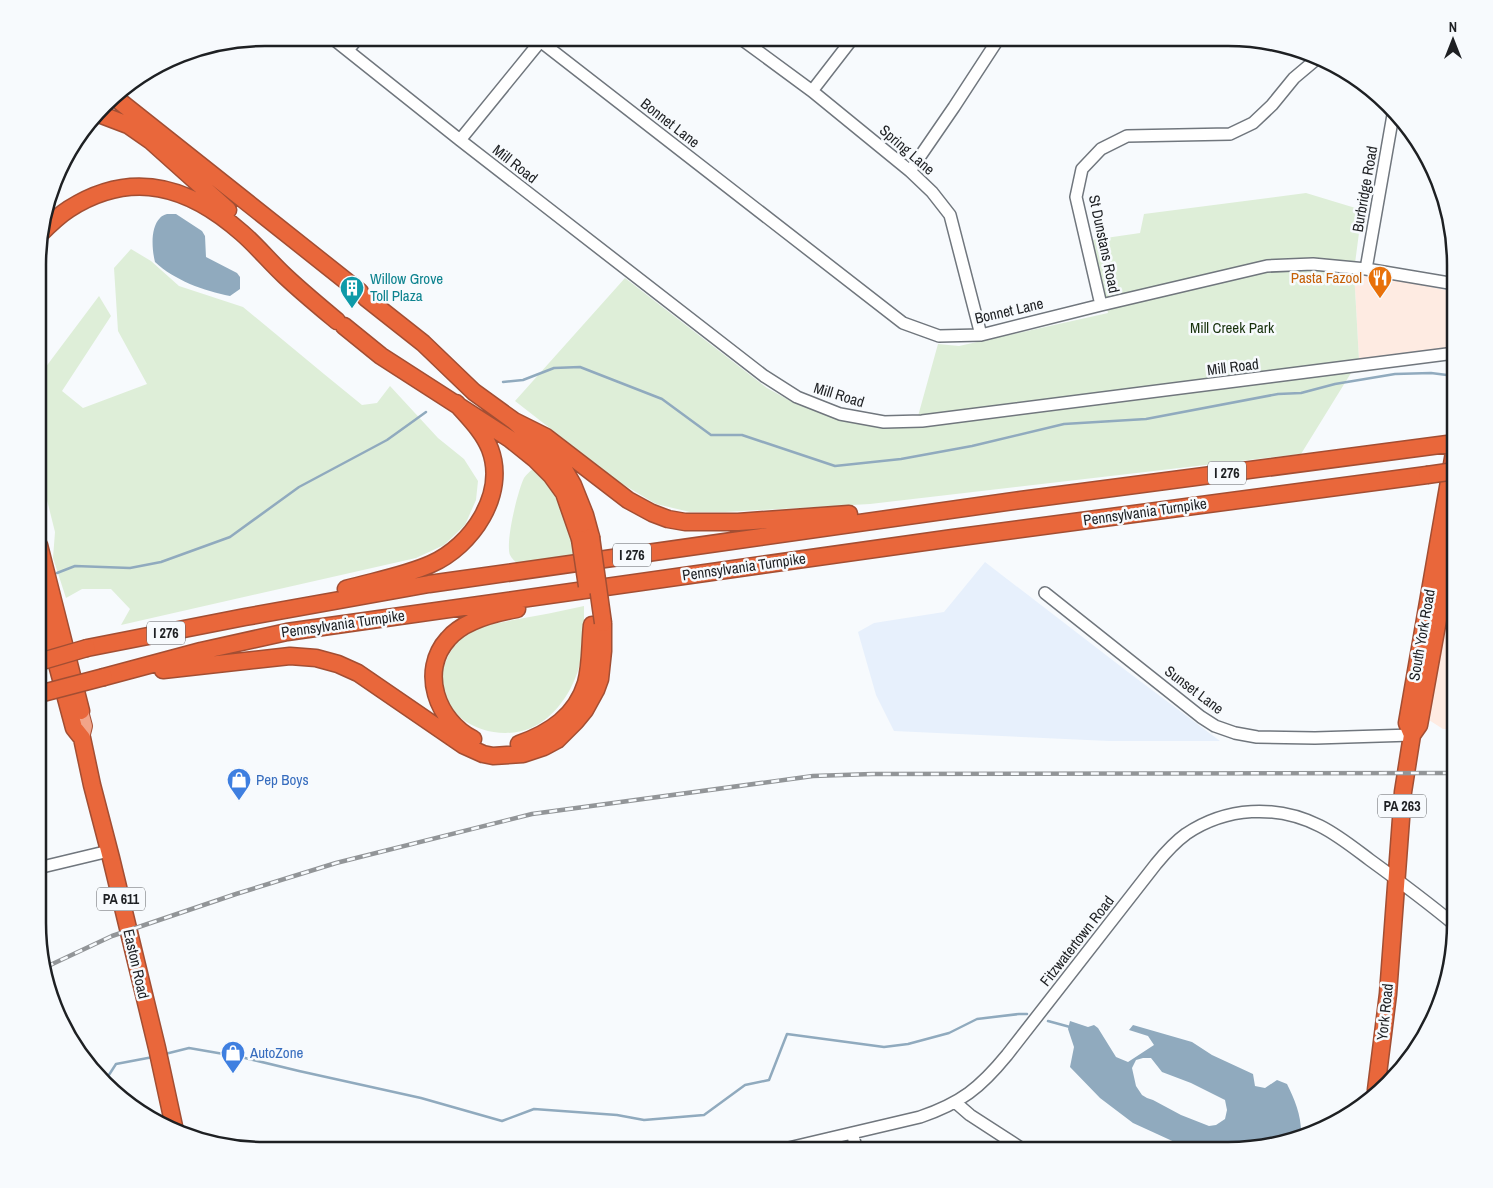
<svg xmlns="http://www.w3.org/2000/svg" width="1493" height="1188" font-family="'Archivo Narrow',sans-serif">
  <style>
    .commercial { fill: #feebe2 }
    .built { fill: #e7f0fc }
    .green { fill: #deeed8 }
    .water { fill: #90aabe; fill-rule: evenodd }
    .lines { fill: none; stroke-linecap: round; stroke-linejoin: round }
    .stream { stroke: #90aabe; stroke-width: 2.5 }
    .minor-casing { stroke: #70767d; stroke-width: 14 }
    .major-casing { stroke: #a24e33; stroke-width: 16 }
    .highway-casing { stroke: #a24e33; stroke-width: 19 }
    .minor { stroke: #fff; stroke-width: 11 }
    .major { stroke: #f2a489; stroke-width: 14 }
    .highway { stroke: #e9673b; stroke-width: 16 }
    .rail-casing { stroke: #929598; stroke-width: 4.5 }
    .rail { stroke: #f7fafd; stroke-width: 2.5; stroke-dasharray: 8; stroke-linecap: butt }
    .highway-bridge-casing { stroke: #a24e33; stroke-width: 19; stroke-linecap: butt }
    .highway-bridge { stroke: #e9673b; stroke-width: 16 }
    .labels { text-anchor: middle; stroke-width: 5; stroke-linejoin: round; paint-order: stroke }
    .shield { fill: #f7fafd; stroke: #5f6164; stroke-width: 1 }
    .shield-label { font-size: 14px; font-weight: bold; fill: #1e2023 }
    .street-label { font-size: 15px; fill: #1e2023; stroke: #f7fafd }
    .food-label { font-size: 15px; fill: #c56008; stroke: #f7fafd; text-anchor: end }
    .culture-label { font-size: 15px; fill: #0d838f; stroke: #f7fafd; text-anchor: start }
    .park-label { font-size: 15px; fill: #17310b; stroke: #f7fafd }
    .shop-label { font-size: 15px; fill: #366cbe; stroke: #f7fafd; text-anchor: start }
    .rim { fill: none; stroke: #1e2023; stroke-width: 2.5 }
  </style>
  <rect width="100%" height="100%" fill="#f7fafd"/>
  <!-- commercial -->
  <path class="commercial" d="M1354,271L1455,292V348L1359,360Z
    M1455,557V729H1443L1429,720Z"/>
  <!-- built -->
  <path class="built" d="M985,562L1128,672L1220,741H1109L894,731L876,695L858,632L874,623L944,612Z"/>
  <!-- green -->
  <path class="green" d="M1306,193L1362,210L1354,271L1359,360L1301,454L870,504L725,512H690L656,504L619,482L515,401L625,278L767,388L796,404L844,420L873,426L915,427L938,344L959,346L1108,313L1092,240L1140,233L1144,214Z
    M131,249L151,261L179,286L243,307L324,374L362,405L377,403L390,386L438,438L464,459L478,481L476,500L465,525L444,545L416,558L121,625L130,609L111,589H82L66,598L53,558L55,532L39,468V376L99,296L111,316L62,391L83,408L147,384L118,331L114,268Z
    M533,469H537L555,488L580,557L518,564C515,561 512,559 510,555C505,542 518,490 524,478C527,474 529,472 533,469Z
    M584,606C584,632 585,657 574,681C566,700 550,720 531,728C488,746 426,713 446,661C451,649 460,636 472,630C485,624 500,623 513,620C537,616 561,611 584,606Z"/>
  <!-- water -->
  <path class="water" d="M167,214H176L202,231L205,236L206,257L237,273L240,277V289L230,296C204,291 174,280 155,262C152,250 150,228 160,218C161,216 164,215 167,214Z
    M1070,1021L1088,1027L1094,1025L1098,1028L1116,1057L1128,1062L1154,1045L1148,1036L1129,1030L1133,1025L1192,1042L1212,1055L1253,1074L1255,1086L1265,1088L1277,1080L1287,1084C1295,1100 1302,1117 1301,1136L1228,1150H1192L1133,1123L1100,1098L1070,1067L1074,1047L1068,1029ZM1143,1058H1151L1162,1072L1191,1083L1225,1100L1227,1110L1225,1119L1216,1125L1209,1126L1181,1115L1153,1100L1147,1098L1142,1095L1136,1086L1132,1068L1136,1060Z"/>
  <g class="lines">
    <!-- stream -->
    <path class="stream" d="M503,382L523,380L554,368L580,367L662,399L711,435H742L835,466L901,459L972,446L1064,424L1146,419L1278,394L1301,393L1335,384L1395,374L1431,373L1455,376
      M57,573L75,566L130,568L161,562L230,537L299,487L387,440L426,412
      M1048,1021L1070,1027
      M165,1054L189,1048L241,1057L299,1071L421,1098L502,1121L534,1109L617,1115L644,1120L704,1115L745,1085L769,1080L787,1034L884,1047L908,1044L949,1033L977,1019L1019,1014H1027
      M105,1081L116,1064L153,1057"/>
    <defs>
      <path id="minor" d="M332,38L460,140L764,376L797,397L840,414L884,422L922,421L1455,353
        M740,38L812,91L910,171L932,192L950,215L981,335
        M540,41L903,323L939,336L981,335L1101,305L1267,266L1313,264L1366,269L1455,284
        M348,50L358,38
        M812,91L853,38
        M460,140L543,38
        M910,171L954,107L999,38
        M1366,269L1393,115
        M1101,305L1076,197L1082,169L1101,149L1127,136L1230,134L1253,123L1272,105L1294,78L1319,57
        M1045,593L1201,717L1215,726L1235,733L1257,737L1315,738L1412,735
        M38,868L109,851
        M955,1102L970,1115L1024,1150
        M852,1133L857,1150
        M780,1150L920,1117C961,1103 980,1088 1007,1055L1156,864C1165,853 1175,842 1186,834C1226,807 1276,804 1320,826C1338,835 1354,848 1370,860C1399,881 1427,902 1455,925"/>
      <path id="major" d="M81,711L85,726L82,738"/>
      <path id="highway" d="M113,96L360,292
        M99,114L128,125L151,141L228,210
        M40,234C49,225 58,216 69,209C132,169 189,186 242,233C257,246 270,262 285,276C302,292 319,306 337,321
        M366,298L423,343L474,392L514,421L553,456L565,471L573,485L585,515L591,537
        M344,326L381,356L510,439L535,459L551,475L564,493L580,539
        M514,421L546,437L628,500L652,513L668,519L685,522H738L849,514
        M39,545L81,711
        M346,589C374,581 404,576 431,564C472,546 507,494 490,449C483,431 468,417 456,403
        M39,597L74,728L82,738L92,785L111,858L157,1048L175,1131
        M87,648L245,617L429,584L1021,500L1455,443
        M163,670L290,656L316,658L338,664L358,673L463,745L483,754L493,756L523,754L544,747L557,740L576,721L585,710L596,690L600,679L603,651V623
        M104,677L201,651L287,632L953,538L1427,475
        M1412,735L1407,723L1455,447
        M473,739C437,721 419,671 448,639C463,621 494,613 517,609
        M519,744C550,733 576,716 586,683C591,665 590,643 592,625
        M1376,1090L1388,994L1403,792L1412,735L1419,725L1455,525"/>
    </defs>
    <!-- minor casing -->
    <use href="#minor" class="minor-casing"/>
    <!-- major casing -->
    <use href="#major" class="major-casing"/>
    <!-- highway casing -->
    <use href="#highway" class="highway-casing"/>
    <!-- minor -->
    <use href="#minor" class="minor"/>
    <!-- major -->
    <use href="#major" class="major"/>
    <!-- highway -->
    <use href="#highway" class="highway"/>
    <defs>
      <path id="rail" d="M46,967L112,936L236,894L336,863L532,814L813,776L872,774L1455,773"/>
    </defs>
    <!-- rail casing -->
    <use href="#rail" class="rail-casing"/>
    <!-- rail -->
    <use href="#rail" class="rail"/>
    <defs>
      <path id="highway-bridge" d="M1427,475L1455,471
        M591,537L603,623
        M580,539L587,586
        M39,662L87,648
        M39,694L104,677"/>
    </defs>
    <!-- highway-bridge casing -->
    <use href="#highway-bridge" class="highway-bridge-casing"/>
    <!-- highway-bridge -->
    <use href="#highway-bridge" class="highway-bridge"/>
  </g>
  <!-- icons -->
  <defs>
    <symbol id="restaurant-pin" viewBox="-11 -11 22 30"><path d="M0 17L-7.5 6A9.5 9.5 0 1 1 7.5 6Z" fill="#e8710a" stroke="#f7fafd"/><path d="M-5-6h1v4h1v-4h1v4h1v-4h1v5L-1.5 .5V6h-2V.5L-5-1ZM5-6V6H3V1.5H1.5Q1.5-4 5-6Z" fill="#fff"/></symbol>
    <symbol id="building-pin" viewBox="-11 -11 22 30"><path d="M0 17L-7.5 6A9.5 9.5 0 1 1 7.5 6Z" fill="#0f9aa8" stroke="#f7fafd"/><path d="M-4-6H4V6H1V3H-1V6H-4ZM-2.5-4.3h1.7v1.8h-1.7ZM.8-4.3h1.7v1.8H.8ZM-2.5-1h1.7V.8h-1.7ZM.8-1h1.7V.8H.8Z" fill="#fff"/></symbol>
    <symbol id="shop-pin" viewBox="-11 -11 22 30"><path d="M0 17L-7.5 6A9.5 9.5 0 1 1 7.5 6Z" fill="#3f7fe0" stroke="#f7fafd"/><path d="M-5-2.5h2.3a2.7 3.5 0 0 1 5.4 0H5L5.5 6h-11ZM-1.5-2.5h3a1.5 2.3 0 0 0-3 0Z" fill="#fff"/></symbol>
  </defs>
  <g fill-rule="evenodd">
    <use href="#restaurant-pin" x="1366" y="264" width="28" height="38"/>
    <use href="#building-pin" x="338" y="274" width="28" height="38"/>
    <use href="#shop-pin" x="225" y="766" width="28" height="38"/>
    <use href="#shop-pin" x="219" y="1039" width="28" height="38"/>
  </g>
  <g class="labels">
    <!-- shield labels -->
    <g class="shield">
      <rect x="1208" y="461.5" width="38" height="23" rx="4"/>
      <rect x="613" y="543.5" width="38" height="23" rx="4"/>
      <rect x="147" y="621.5" width="38" height="23" rx="4"/>
      <rect x="1378" y="794.5" width="48" height="23" rx="4"/>
      <rect x="97" y="887.5" width="48" height="23" rx="4"/>
    </g>
    <g class="shield-label">
      <text x="1227" y="478">I 276</text>
      <text x="632" y="560">I 276</text>
      <text x="166" y="638">I 276</text>
      <text x="1402" y="811">PA 263</text>
      <text x="121" y="904">PA 611</text>
    </g>
    <!-- street labels -->
    <g class="street-label">
      <text transform="translate(670 123) rotate(38)" y="5">Bonnet Lane</text>
      <text transform="translate(907 150) rotate(41)" y="5">Spring Lane</text>
      <text transform="translate(515 164) rotate(38)" y="5">Mill Road</text>
      <text transform="translate(1365 189) rotate(-80)" y="5">Burbridge Road</text>
      <text transform="translate(1104 244) rotate(78)" y="5">St Dunstans Road</text>
      <text transform="translate(1009 311) rotate(-13)" y="5">Bonnet Lane</text>
      <text transform="translate(1233 367) rotate(-7)" y="5">Mill Road</text>
      <text transform="translate(839 395) rotate(17)" y="5">Mill Road</text>
      <text transform="translate(1145 512) rotate(-8)" y="5">Pennsylvania Turnpike</text>
      <text transform="translate(744 567) rotate(-8)" y="5">Pennsylvania Turnpike</text>
      <text transform="translate(343 624) rotate(-8)" y="5">Pennsylvania Turnpike</text>
      <text transform="translate(1422 635) rotate(-80)" y="5">South York Road</text>
      <text transform="translate(1194 690) rotate(37)" y="5">Sunset Lane</text>
      <text transform="translate(1077 941) rotate(-52)" y="5">Fitzwatertown Road</text>
      <text transform="translate(136 964) rotate(77)" y="5">Easton Road</text>
      <text transform="translate(1385 1012) rotate(-84)" y="5">York Road</text>
    </g>
    <!-- food labels -->
    <g class="food-label">
      <text x="1362" y="283">Pasta Fazool</text>
    </g>
    <!-- culture labels -->
    <g class="culture-label">
      <text x="370" y="284">Willow Grove<tspan x="370" dy="17">Toll Plaza</tspan></text>
    </g>
    <!-- park labels -->
    <g class="park-label">
      <text x="1232" y="333">Mill Creek Park</text>
    </g>
    <!-- shop labels -->
    <g class="shop-label">
      <text x="256" y="785">Pep Boys</text>
      <text x="250" y="1058">AutoZone</text>
    </g>
  </g>
  <!-- crop -->
  <path d="M0 0H1493V1188H0ZM265 46H1228A219 219 0 0 1 1447 265V923A219 219 0 0 1 1228 1142H265A219 219 0 0 1 46 923V265A219 219 0 0 1 265 46Z" fill="#f7fafd" fill-rule="evenodd"/>
  <path class="rim" d="M265 46H1228A219 219 0 0 1 1447 265V923A219 219 0 0 1 1228 1142H265A219 219 0 0 1 46 923V265A219 219 0 0 1 265 46Z"/>
  <!-- north arrow -->
  <g transform="translate(1453 40)" stroke="#f7fafd" stroke-width="4" paint-order="stroke">
  <path d="M0-4L9 19L0 12L-9 19Z" fill="#1e2023"/>
  <text y="-8" font-size="14" font-weight="bold" text-anchor="middle" fill="#1e2023">N</text>
  </g>
</svg>
